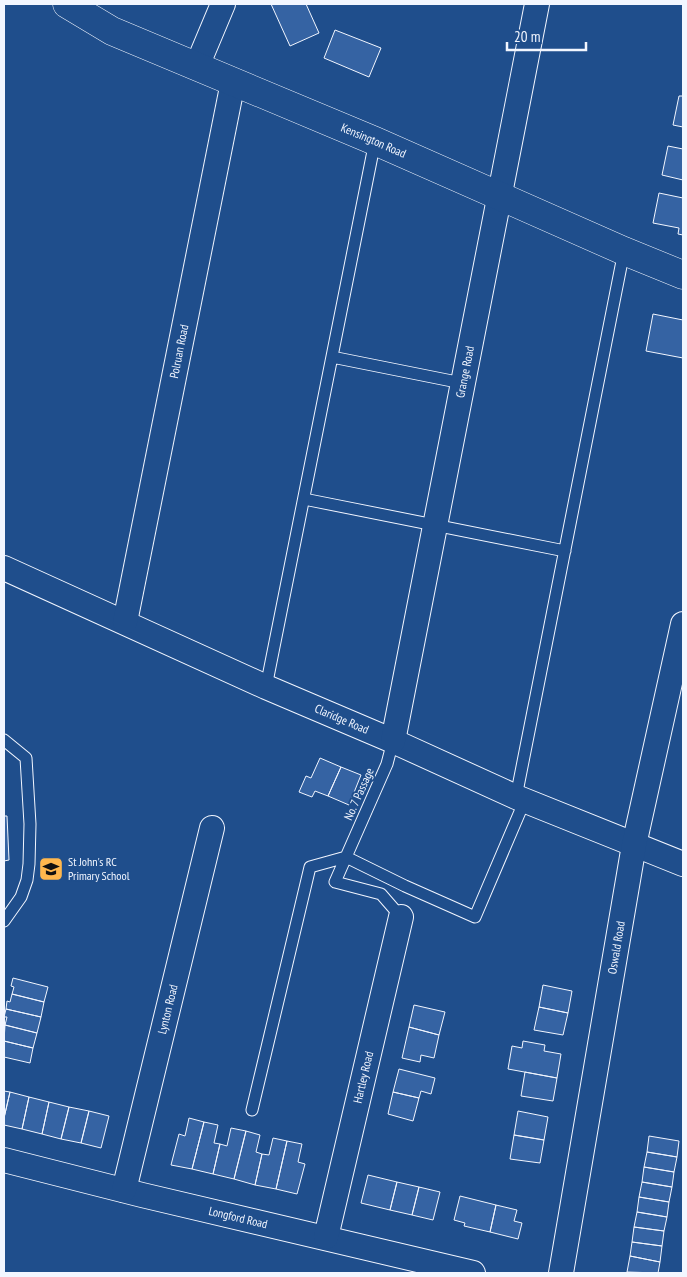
<svg xmlns="http://www.w3.org/2000/svg" width="687" height="1277" font-family="'PT Sans Narrow',sans-serif">
  <style>
    .building { fill: #3563a3; stroke: #f2f6ff }
    .lines { fill: none; stroke-linecap: round; stroke-linejoin: round }
    .service-casing { stroke: #f2f6ff; stroke-width: 13 }
    .minor-casing { stroke: #f2f6ff; stroke-width: 26 }
    .tertiary-casing { stroke: #f2f6ff; stroke-width: 29 }
    .service { stroke: #1f4e8c; stroke-width: 11 }
    .minor { stroke: #1f4e8c; stroke-width: 24 }
    .tertiary { stroke: #1f4e8c; stroke-width: 28 }
    .labels { text-anchor: middle; stroke-width: 4; stroke-linejoin: round; paint-order: stroke }
    .street-label { font-size: 12px; fill: #f2f6ff; stroke: #1f4e8c }
    .poi-label { font-size: 12px; fill: #f2f6ff; stroke: #1f4e8c; text-anchor: start }
  </style>
  <rect width="100%" height="100%" fill="#1f4e8c"/>
  <!-- building -->
  <path class="building" d="M271,4H306L319,33L290,46Z
    M335,30L381,48L369,77L324,58Z
    M679,96H683V127L673,125Z
    M668,146L683,149V180L662,175Z
    M659,193L683,198V235L678,234L679,228L653,223Z
    M653,314L683,320V358L646,351Z
    M320,758L341,767L328,796L315,791L312,797L299,792L306,776L311,778Z
    M341,767L361,775L349,805L328,796Z
    M4,816H7L9,860L4,861V889Z
    M13,978L48,987L44,1002L12,994L14,987L11,986Z
    M543,985L572,991L568,1013L539,1007Z
    M12,994L44,1002L41,1017L6,1009L7,1001L10,1002Z
    M414,1005L445,1012L439,1035L409,1027Z
    M539,1007L568,1013L563,1035L534,1030Z
    M6,1009L41,1017L37,1033L5,1025L7,1017H4Z
    M5,1025L37,1033L33,1048L4,1041Z
    M409,1027L439,1035L434,1058L421,1055L420,1062L402,1058Z
    M4,1041L33,1048L30,1063L4,1057Z
    M523,1041L545,1045L544,1051L561,1054L557,1078L508,1069L512,1046L522,1048Z
    M399,1069L435,1078L431,1094L421,1091L419,1098L393,1092Z
    M525,1072L557,1078L553,1101L521,1096Z
    M4,1091L10,1092L4,1118Z
    M10,1092L29,1097L22,1129L4,1125V1118Z
    M393,1092L419,1098L413,1121L388,1114Z
    M29,1097L49,1102L42,1134L22,1129Z
    M49,1102L69,1107L61,1139L42,1134Z
    M69,1107L89,1111L81,1143L61,1139Z
    M89,1111L109,1116L101,1148L81,1143Z
    M518,1111L548,1117L544,1140L514,1135Z
    M189,1118L204,1122L192,1169L171,1165L179,1134L185,1136Z
    M204,1122L218,1125L214,1143L220,1144L213,1174L192,1169Z
    M231,1128L246,1131L234,1179L213,1174L220,1144L227,1146Z
    M246,1131L260,1135L256,1152L262,1154L255,1185L234,1179Z
    M514,1135L544,1140L540,1163L510,1159Z
    M649,1136L679,1141L677,1157L647,1152Z
    M273,1138L287,1141L276,1189L255,1185L262,1154L269,1155Z
    M287,1141L302,1144L298,1162L305,1164L297,1194L276,1189Z
    M647,1152L677,1157L674,1172L644,1167Z
    M644,1167L674,1172L672,1187L642,1182Z
    M368,1175L397,1182L390,1210L361,1203Z
    M397,1182L419,1187L412,1215L390,1210Z
    M642,1182L672,1187L669,1202L639,1197Z
    M419,1187L440,1192L433,1220L412,1215Z
    M460,1196L496,1205L490,1232L464,1226L465,1223L454,1220Z
    M639,1197L669,1202L667,1217L637,1212Z
    M496,1205L517,1210L514,1221L522,1223L518,1239L490,1232Z
    M637,1212L667,1217L664,1231L634,1227Z
    M634,1227L664,1231L662,1246L632,1242Z
    M632,1242L662,1246L660,1262L630,1256Z
    M630,1256L660,1262L658,1273L627,1272Z"/>
  <g class="lines">
    <defs>
      <path id="service" d="M332,357L462,383
        M304,499L565,551
        M266,687L375,141
        M4,740L26,758L30,824L29,864L27,880L21,897L4,921
        M393,741L387,764L346,857L405,886L475,917L525,800
        M516,797L624,251
        M346,857L335,882L381,894L401,917
        M252,1110L310,867L346,857"/>
      <g id="minor">
        <path d="M197,66L223,4"/>
        <path id="s1" d="M4,568L266,687L393,741L516,797L683,864"/>
        <path id="s2" d="M125,622L233,82"/>
        <path id="s3" d="M393,741L537,4"/>
        <path id="s4" d="M4,1160L142,1195L473,1273"/>
        <path id="s5" d="M124,1190L212,828"/>
        <path id="s6" d="M326,1237L401,917"/>
        <path id="s7" d="M561,1273L634,845L683,624"/>
      </g>
      <g id="tertiary">
        <path id="s8" d="M67,4L112,31L375,141L624,251L683,275"/>
      </g>
    </defs>
    <!-- service casing -->
    <use href="#service" class="service-casing"/>
    <!-- minor casing -->
    <use href="#minor" class="minor-casing"/>
    <!-- tertiary casing -->
    <use href="#tertiary" class="tertiary-casing"/>
    <!-- service -->
    <use href="#service" class="service"/>
    <!-- minor -->
    <use href="#minor" class="minor"/>
    <!-- tertiary -->
    <use href="#tertiary" class="tertiary"/>
  </g>
  <!-- icons -->
  <defs>
    <symbol id="school-square" viewBox="-11 -11 22 22"><rect x="-9" y="-9" width="18" height="18" rx="4" fill="#ffb74d" stroke="#1f4e8c"/><path d="M0-5L7-2L0 1L-7-2ZM-4 1L0 2.5L4 1V4Q0 6-4 4Z" fill="#111"/></symbol>
  </defs>
  <g fill-rule="evenodd">
    <use href="#school-square" x="37" y="855" width="28" height="28"/>
  </g>
  <g class="labels">
    <!-- street labels -->
    <g class="street-label">
      <text dy="4" stroke="none"><textPath href="#s8" startOffset="336">Kensington Road</textPath></text>
      <text dy="4" stroke="none"><textPath href="#s2" startOffset="276">Polruan Road</textPath></text>
      <text dy="4" stroke="none"><textPath href="#s3" startOffset="376">Grange Road</textPath></text>
      <text dy="4" stroke="none"><textPath href="#s1" startOffset="370">Claridge Road</textPath></text>
      <text transform="translate(359 794) rotate(-66)" y="4">No. 7 Passage</text>
      <text dy="4" stroke="none"><textPath href="#s7" startOffset="330">Oswald Road</textPath></text>
      <text dy="4" stroke="none"><textPath href="#s5" startOffset="186">Lynton Road</textPath></text>
      <text dy="4" stroke="none"><textPath href="#s6" startOffset="164">Hartley Road</textPath></text>
      <text dy="4" stroke="none"><textPath href="#s4" startOffset="241">Longford Road</textPath></text>
    </g>
    <!-- poi labels -->
    <g class="poi-label">
      <text x="68" y="866">St John's RC<tspan x="68" dy="14">Primary School</tspan></text>
    </g>
  </g>
  <!-- border -->
  <rect width="687" height="1277" fill="none" stroke="#f2f6ff" stroke-width="10"/>
  <!-- scale -->
  <path d="M507 42v8h79v-8" fill="none" stroke="#f2f6ff" stroke-width="2.5"/>
  <text x="514" y="42" font-size="15" fill="#f2f6ff" stroke="#1f4e8c" stroke-width="4" paint-order="stroke">20 m</text>
</svg>
